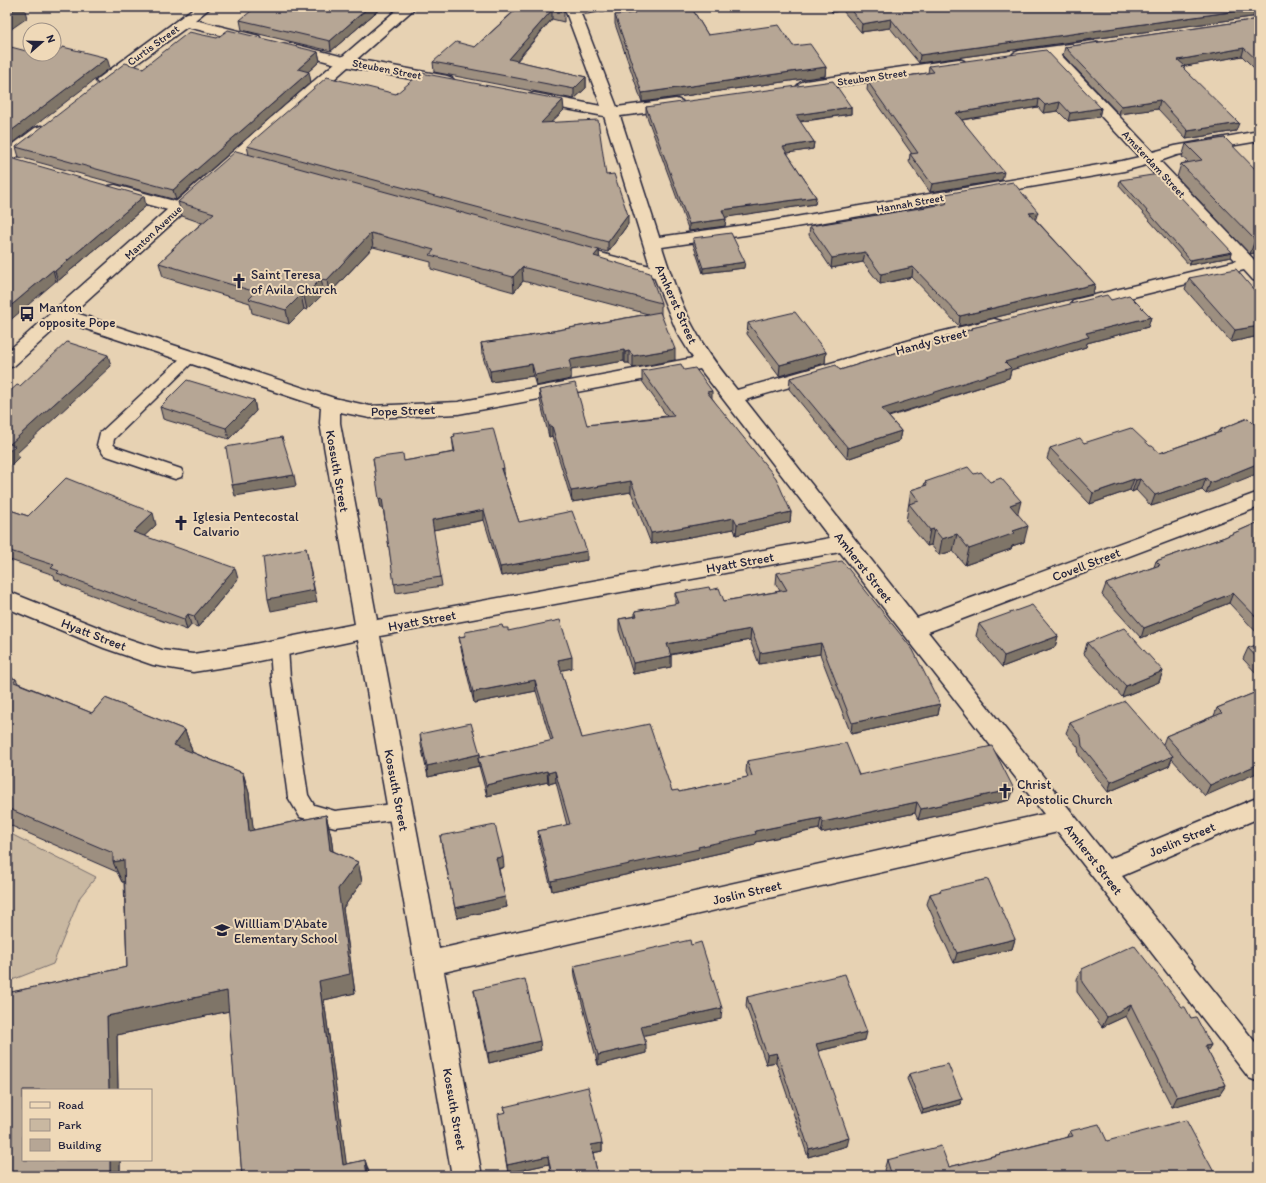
<svg xmlns="http://www.w3.org/2000/svg" width="1266" height="1183" font-family="Itim,sans-serif">
  <style>
    .green { fill: #c9b8a1; stroke: #766d6e }
    .lines { fill: none; stroke-linecap: round; stroke-linejoin: round }
    .lane-casing { stroke: #22223b; stroke-width: 3 }
    .street-casing { stroke: #22223b; stroke-width: 3 }
    .secondary-casing { stroke: #22223b; stroke-width: 3 }
    .lane { fill: #efd9b8; fill-rule: evenodd }
    .street { fill: #efd9b8; fill-rule: evenodd }
    .secondary { fill: #efd9b8; fill-rule: evenodd }
    .wall { fill: #9d8f80; stroke: #22223b }
    .shaded-wall { fill: #7f7468; stroke: #22223b }
    .building { fill: #b6a695; stroke: #22223b }
    .labels { text-anchor: middle; stroke-width: 4; stroke-linejoin: round; paint-order: stroke }
    .far-street-label { font-size: 11px; fill: #22223b; stroke: #efd9b8 }
    .poi-label { font-size: 13px; fill: #22223b; stroke: #efd9b8; text-anchor: start }
    .street-label { font-size: 13px; fill: #22223b; stroke: #efd9b8 }
  </style>
  <rect width="100%" height="100%" fill="#e7d2b3"/>
  <filter id="ink" filterUnits="userSpaceOnUse"><feTurbulence type="fractalNoise" baseFrequency=".025" numOctaves="2"/><feDisplacementMap in="SourceGraphic" scale="8" xChannelSelector="R" yChannelSelector="G"/><feConvolveMatrix kernelMatrix="1 2 1 2 8 2 1 2 1" color-interpolation-filters="sRGB"/></filter>
  <g filter="url(#ink)">
    <!-- green -->
    <path class="green" d="M7,832L96,877L80,897L53,964L7,982Z"/>
    <g class="lines">
      <defs>
        <path id="lane" d="M189,353L194,355L197,358L194,361L114,439L113,444L116,447L181,469L183,473L181,477L175,479L169,477L104,455L97,445L100,433L184,355Z
          M279,641L286,643L288,648L290,678L308,795L314,805L335,811L401,803L408,805L411,811L408,817L401,819L335,827L300,817L288,797L272,678L270,648L272,643Z"/>
        <path id="street" d="M195,7H211L195,20L259,36L261,39L259,42L254,43L187,27L109,84H99L96,81L99,78Z
          M564,7H608L606,10L581,14L617,107L676,99L682,101L684,104L682,107L676,109L620,116L659,237L766,222L1122,161L1139,157L1046,57L1019,61L1014,59L1011,56L1014,53L1019,51L1093,41L1098,42L1100,45L1098,48L1060,54L1153,152L1175,146L1259,131V141L1177,155L1160,161L1259,265V281L1253,280L1244,270L1080,310L1074,308L1071,304L1074,300L1236,261L1146,165L1124,171L766,232L662,247C671,275 681,306 696,332C707,353 722,371 737,390L928,335L994,319L1001,321L1003,325L1001,329L939,344L745,400L917,618L1259,492V507L928,632L1109,859L1259,797V818L1122,876L1259,1047V1082L1249,1078L1058,832L444,972L482,1176H452L358,640L244,664L193,672L153,665L104,648L7,608V591L120,636L162,650L193,654L244,646L355,624L320,423L321,407L56,319L54,315L56,311L63,309L70,311L334,398L370,406L458,402L693,358L677,332L654,277L564,254L561,250L564,246L570,245L650,266L604,116L534,103L528,101L526,98L528,95L534,93L601,106ZM700,369L830,538L377,620L340,423V412L370,418L458,414ZM840,552L1044,814L439,949L380,636Z
          M289,43L344,57L447,76L452,78L455,81L452,84L447,86L344,66L284,50L282,47L284,44Z
          M959,59L964,61L967,64L964,67L805,91L800,89L797,86L800,83L805,81Z
          M41,126L47,128L49,131L47,134L13,160L7,162V149L35,128Z
          M115,185L185,204L188,208L185,212L179,213L109,194L107,190L109,186Z"/>
        <path id="secondary" d="M400,7H416L241,161L14,366L7,368V352L258,129Z"/>
      </defs>
      <!-- lane casing -->
      <use href="#lane" class="lane-casing"/>
      <!-- street casing -->
      <use href="#street" class="street-casing"/>
      <!-- secondary casing -->
      <use href="#secondary" class="secondary-casing"/>
      <!-- lane -->
      <use href="#lane" class="lane"/>
      <!-- street -->
      <use href="#street" class="street"/>
      <!-- secondary -->
      <use href="#secondary" class="secondary"/>
    </g>
    <!-- wall -->
    <path class="wall" d="M382,7L331,51L242,30L240,20Z
      M495,7H563L562,8L564,12V22L552,19L517,61L586,77V88L574,99L434,72L433,62L475,47L514,11Z
      M627,7H691L708,35L793,46L826,67L825,76L642,102L615,24V15L631,13Z
      M828,7H1259V16L919,63L890,28L861,32L843,11L832,12Z
      M1259,19V73L1242,56L1185,66L1184,69L1236,131L1186,139L1158,109L1119,114L1063,55L1065,47Z
      M217,38L318,52L320,61L308,72L311,82L176,200L19,157L16,147L143,68Z
      M929,66L1101,108L1099,117L1068,121L1058,111L1043,113L1038,107L962,120L1002,180L930,192L909,162L910,154H912L867,90L868,82L928,73Z
      M396,94L564,110L551,122L606,175L628,224L608,252L599,250V258L661,303V315L675,360L633,368L629,363H625L624,361L571,370V379L536,386L533,376L491,382L482,354L481,343L530,336V335L648,314L523,281L514,292L431,269V262L373,247L329,294L324,293L307,310L304,309L289,324L252,313L250,303L163,277L159,263L172,251V249L202,223L182,216L178,202L249,155L247,146Z
      M646,107H851V114L800,122L814,142L813,149L787,153L816,197L815,204L725,217L726,219L725,226L689,231L646,114Z
      M1225,138L1259,252L1250,254L1177,177L1181,164L1188,162L1182,157L1186,144Z
      M7,157L146,206L58,281H56Z
      M1120,180L1232,252L1231,257L1189,265L1119,186Z
      M940,195L1036,220L1095,284L1093,294L959,326L912,277L880,284L863,262L831,268L809,235L810,226L939,205Z
      M693,238L744,268L703,273L693,244Z
      M1189,278L1259,296V336L1231,342L1185,289Z
      M1111,300L1151,317L1148,327L1087,343L1086,347L1011,370L1009,378L889,417L901,431L899,441L847,459L789,389L790,378L840,370L972,329V328Z
      M748,323L826,352L825,363L779,376L747,334Z
      M684,370L712,398L791,512L790,522L736,535L734,529L651,544L631,492L572,502L552,436L549,437L540,400L539,390L587,425L667,416L642,381V371Z
      M254,400L256,411L229,439L163,419L160,407Z
      M1248,418L1206,494L1202,490L1151,506L1136,490L1132,492L1130,490L1090,504L1047,459L1050,448L1084,443L1150,446L1160,453L1217,433L1219,430Z
      M454,434L504,477L519,522L587,560L501,576L484,520L433,530L442,586L396,593L383,508H381L373,458L404,461L454,452L452,437L455,436Z
      M974,474L1018,514L1024,542L1012,546L1011,549L965,565L953,551L939,555L931,545L927,546L906,521L911,490L924,486L925,482Z
      M7,509L28,516L156,525L144,536L238,579L198,627L191,625L187,630L62,584L60,581L55,579L54,575L7,559Z
      M1259,522V635L1229,603L1141,638L1102,595L1106,584L1154,567L1156,561L1225,537Z
      M777,573L940,704L938,715L851,734L820,654L759,664L750,640L671,655V667L633,674L619,630V619L635,616V611L675,604V593L710,590L724,601L780,591L776,584Z
      M979,624L1058,636L1055,647L1002,667L976,636Z
      M503,628L572,668L561,670L582,738L672,791L679,792L748,777L746,772L747,761L859,775L1010,800L918,820L915,813L821,833L819,829L756,842L755,845L698,858V859L552,891L539,842L538,831L567,825L556,782L549,784L548,782L487,796L479,766L428,777L421,745L420,734L480,754V757L551,741L536,691L474,703L461,648L459,637L465,636V632Z
      M1087,643L1163,671L1159,682L1122,697L1084,654Z
      M1259,644V676L1243,659L1248,648Z
      M7,676L16,679L18,683L92,713L105,698L185,730L192,751V752L243,773L249,793L253,830L326,815L331,836L333,851L358,862L362,882L343,908L355,993L324,1000L346,1164L365,1160L370,1176H242L229,1011L117,1035L118,1090H23V1160H120V1176H7V993L127,967L124,882H122L117,872L7,824Z
      M1259,691L1205,796L1172,759L1169,766L1108,792L1079,755L1078,747L1066,733L1070,723L1163,744L1166,736L1214,716L1217,708Z
      M440,836L504,867L499,869L505,897L507,907L457,918L442,847Z
      M1259,847V861L1254,856Z
      M940,890L1015,939L1012,949L954,963L927,904L930,894L940,892Z
      M691,945L721,1019L644,1035L646,1053L598,1065L575,976L574,966Z
      M1082,969L1182,1007L1191,1018L1211,1045L1207,1050L1226,1085L1220,1094L1172,1107L1126,1016L1102,1027L1077,992V979Z
      M474,990L541,1050L489,1063L476,1001Z
      M747,997L865,1040L818,1051L847,1146L808,1157L776,1062L766,1064L746,1006Z
      M909,1074L962,1099L961,1104L922,1114L907,1079Z
      M504,1107L602,1143V1151L593,1153L598,1176H551L549,1164L508,1173L499,1122L505,1112Z
      M1070,1131L1107,1141L1216,1176H887L884,1170L887,1160L949,1167L1068,1137Z"/>
    <!-- shaded-wall -->
    <path class="shaded-wall" d="M17,7H24L27,18L7,32V14Z
      M369,7H382L331,51L330,41Z
      M833,7H843V11L832,12Z
      M1259,8V16L919,63L920,55Z
      M552,10V19L509,69V59Z
      M891,19L890,28L861,32L862,24Z
      M1244,48L1242,56L1175,68L1178,60Z
      M318,52L320,61L300,79L298,69Z
      M107,58L110,68L7,147V134Z
      M826,67L825,76L642,102V93Z
      M309,72L311,82L176,200L173,190Z
      M586,77V88L574,99V89Z
      M1039,99L1038,107L955,121L956,113Z
      M563,100L564,110L541,132V123Z
      M1160,100L1158,109L1119,114L1121,106Z
      M1060,102L1058,111L1043,113L1045,105Z
      M851,107V114L795,122L796,115Z
      M1101,108L1099,117L1068,121L1070,113Z
      M1239,123L1236,131L1186,139L1188,131Z
      M814,142L813,149L782,154L783,147Z
      M1004,172L1002,180L930,192L932,184Z
      M144,196L146,206L58,281L55,271Z
      M816,197L815,204L721,218L722,210Z
      M1038,212L1035,221L1029,213Z
      M628,215V224L608,252V242Z
      M726,219L725,226L689,231V224Z
      M371,233L373,247L329,294L327,280Z
      M1255,240H1259V252L1250,254Z
      M599,250L600,264L594,256Z
      M865,252L863,262L831,268L832,258Z
      M1232,252L1231,257L1189,265L1190,260Z
      M745,262L744,268L703,273V268Z
      M522,267L523,281L514,292L513,277Z
      M913,267L912,277L880,284L881,274Z
      M53,270L56,281L7,323V309Z
      M321,279L324,293L307,310L304,296Z
      M1095,284L1093,294L959,326L960,316Z
      M301,295L304,309L289,324L286,310Z
      M1151,317L1148,327L1087,343L1086,347L1011,370L1009,378L880,419L882,409L1005,362L1086,333Z
      M1259,326V336L1231,342L1235,330Z
      M675,349V360L633,368V356Z
      M624,350V361L571,370V379L536,386L535,375L569,360Z
      M629,351V363H625V352Z
      M826,352L825,363L779,376L780,365Z
      M108,355L111,366L17,453L19,457L7,469V453L10,444Z
      M532,364L533,376L491,382L490,371Z
      M712,391V401L707,392Z
      M254,400L256,411L229,439L226,428Z
      M549,426H552V436L549,437Z
      M901,431L899,441L847,459L848,448Z
      M1259,463V473L1206,494L1210,483Z
      M504,468V477L501,469Z
      M294,475L296,486L235,496L232,485Z
      M1206,478L1202,490L1151,506L1155,495Z
      M1134,479L1130,490L1090,504L1093,493Z
      M1140,479L1136,490L1132,492L1136,480Z
      M631,481V492L572,502L571,491Z
      M382,498L384,508H381L379,499Z
      M1021,501L1017,517L1010,505Z
      M484,510V520L433,530L432,520Z
      M791,512L790,522L736,535L737,524Z
      M153,513L156,525L137,543L133,532Z
      M734,518V529L651,544V533Z
      M1028,526L1024,542L1012,546L1011,549L965,565L969,549L1013,531Z
      M934,529L931,545L927,546L930,530Z
      M957,534L953,551L939,555L942,539Z
      M306,548L317,602L271,611L268,599Z
      M587,551V560L501,576L500,567Z
      M235,568L238,579L198,627L194,616Z
      M1233,593L1229,603L1141,638L1144,628Z
      M188,614L191,625L187,630L184,619Z
      M751,629L750,640L667,655V644Z
      M1058,636L1055,647L1002,667L1004,656Z
      M821,643L820,654L759,664L760,653Z
      M671,656V667L633,674V663Z
      M572,657V668L559,671L558,660Z
      M1163,671L1159,682L1122,697L1126,686Z
      M535,680L536,691L474,703L473,692Z
      M940,704L938,715L851,734L852,723Z
      M185,730L192,751L181,765L174,745Z
      M480,754L481,765L478,758L479,766L428,777L427,766Z
      M1173,756L1169,766L1108,792L1111,782Z
      M1259,764V772L1205,796L1210,785Z
      M547,771L548,782L487,796L486,785Z
      M555,771L556,782L549,784L548,773Z
      M243,773L249,793L256,851L249,831Z
      M1014,789L1010,800L918,820L921,809Z
      M917,802L915,813L821,833L823,822Z
      M326,815L331,836L335,870L330,850Z
      M821,818L819,829L756,842L755,845L698,858V859L552,891L551,881L698,847L755,831Z
      M503,857L504,867L497,869L496,858Z
      M124,860L132,880L122,882L113,862Z
      M358,862L362,882L343,908L355,993L324,1000L348,1176L343,1165L319,981L338,889Z
      M505,897L507,907L457,918L455,908Z
      M1015,939L1012,949L954,963L957,953Z
      M227,991L234,1010L117,1035L118,1090H109L107,1016Z
      M1131,1005L1126,1016L1102,1027L1107,1017Z
      M722,1008L721,1019L641,1036V1026Z
      M867,1032L865,1040L814,1052L816,1044Z
      M540,1041L541,1050L489,1063L488,1053Z
      M646,1044V1053L598,1065V1055Z
      M1211,1045L1205,1055V1046Z
      M777,1053L776,1062L766,1064L767,1055Z
      M1226,1085L1220,1094L1172,1107L1177,1097Z
      M962,1099L961,1104L922,1114L923,1110Z
      M849,1138L847,1146L808,1157L809,1149Z
      M602,1143V1151L592,1153L591,1145Z
      M548,1156L549,1164L508,1173L507,1165Z
      M110,1160H120V1176H110Z
      M365,1160L370,1176H367Z"/>
    <!-- building -->
    <path class="building" d="M7,7H17L7,14Z
      M256,7H369L330,41L240,20Z
      M519,7H562L564,12L552,10L509,59L586,77L574,89L433,62L456,42L475,47Z
      M632,7H691L708,35L779,25L793,46L810,44L826,67L642,93L615,15L635,13Z
      M848,7H1259V8L920,55L891,19L862,24Z
      M1259,19V62L1244,48L1178,60L1185,66L1182,67L1239,123L1188,131L1160,100L1121,106L1065,47Z
      M228,30L318,52L298,69L309,72L173,190L16,147L125,63L143,68L189,32L217,38Z
      M7,46L30,52V54H41L50,56L53,54H54V53L63,47L107,58L7,134Z
      M1046,50L1101,108L1070,113L1060,102L1045,105L1039,99L956,113L1004,172L932,184L910,154L918,153L868,82L934,72L929,66Z
      M421,73L563,100L541,123L598,120L606,175L614,174L628,215L608,242L247,146L327,77L396,94Z
      M833,81L851,107L796,115L814,142L783,147L816,197L722,210L726,219L689,224L646,107Z
      M1225,138L1259,173V240H1255L1181,164L1202,160L1186,144Z
      M236,151L599,250L594,256L650,273L661,303L522,267L513,277L430,255L434,250L371,233L327,280L321,279L304,296L301,295L286,310L249,299L256,292L159,263L174,249H172L214,213L178,202Z
      M7,157L144,196L55,271L53,270L7,309Z
      M1159,174L1232,252L1190,260L1120,180Z
      M1013,182L1038,212L1029,213L1095,284L960,316L913,267L881,274L865,252L832,258L810,226L945,204L947,203L940,195Z
      M731,233L745,262L703,268L693,238Z
      M1236,269L1259,296V326L1235,330L1189,278Z
      M1107,295L1111,300L1129,295L1151,317L1086,333L1089,337L1005,362L1011,368L882,409L901,431L848,448L790,378L836,365L840,370L973,329L972,328Z
      M660,312L675,349L633,356L629,351L625,352L624,350L569,360L571,368L535,375L532,364L490,371L481,343L530,336V335Z
      M795,312L826,352L780,365L748,323Z
      M67,342L108,355L10,444L15,446L7,453V394L17,385L20,386Z
      M681,364L684,370L695,368L712,391L707,392L776,478L791,512L737,524L734,518L651,533L631,481L571,491L552,426H549L539,390L575,383L587,425L674,416L642,371Z
      M187,380L254,400L226,428L160,407Z
      M1248,418L1254,424L1256,423L1259,426V463L1210,483L1206,478L1155,495L1140,479L1136,480L1134,479L1093,493L1050,448L1080,438L1084,443L1131,428L1150,446H1152L1160,453L1221,432L1219,430Z
      M493,428L504,468L501,469L519,522L572,511L587,551L500,567L484,510L432,520L441,577L394,584L382,498L379,499L373,458L403,454L404,461L455,452L452,437L455,436L454,434Z
      M282,437L294,475L232,485L226,447Z
      M968,467L974,474L981,472L990,482L1001,478L1021,501L1010,505L1028,526L1013,531L1015,533L969,549L957,534L942,539L934,529L930,530L909,504L919,501L911,490L927,485L925,482Z
      M66,478L153,513L133,532L235,568L194,616L188,614L184,619L57,573L59,571L51,568L54,565L7,550V509L28,516Z
      M1259,522V620L1233,593L1144,628L1106,584L1160,565L1156,561L1225,537Z
      M306,548L314,590L268,599L263,557Z
      M842,561L913,650L940,704L852,723L821,643L760,653L751,629L667,644L671,656L633,663L619,619L637,616L635,611L679,603L675,593L709,587L710,590L719,588L724,601L787,590L777,573Z
      M1032,605L1058,636L1004,656L979,624Z
      M560,620L572,657L558,660L582,738L649,724L672,791L678,790L679,792L752,776L747,761L846,743L859,775L992,746L1014,789L921,809L917,802L823,822L821,818L755,831L756,834L698,847L699,849L551,881L538,831L570,824L555,771L548,773L547,771L486,785L478,758L553,740L535,680L473,692L459,637L466,636L465,632L502,625L503,628H508V631Z
      M1124,628L1163,671L1126,686L1087,643Z
      M1259,644V660L1248,648Z
      M7,676L16,679L14,682L92,713L105,698L185,730L174,745L243,773L249,831L326,815L330,850L358,862L338,889L350,974L319,981L343,1165L365,1160L367,1176H242L227,991L107,1016L109,1090H23V1160H110V1176H7V993L127,967L124,860L113,862V853L7,808Z
      M1259,691V764L1210,785L1166,736L1222,713L1217,708Z
      M1125,701L1173,756L1111,782L1082,746L1081,737L1070,723Z
      M471,723L480,754L427,766L420,734Z
      M495,825L503,857L496,858L505,897L455,908L440,836Z
      M988,879L1015,939L957,953L930,894L941,891L940,890Z
      M690,940L691,945L701,942L722,1008L641,1026L646,1044L598,1055L574,966Z
      M1134,945L1182,1007H1185L1191,1018L1196,1017L1211,1045L1205,1046L1226,1085L1177,1097L1131,1005L1107,1017L1082,982V969Z
      M845,974L867,1032L816,1044L849,1138L809,1149L777,1053L767,1055L747,997Z
      M525,979L540,1041L488,1053L474,990Z
      M948,1064L962,1099L923,1110L909,1074Z
      M588,1087L602,1143L591,1145L598,1176H552L548,1156L507,1165L498,1114L506,1112L504,1107Z
      M1186,1120L1216,1176H892L887,1160L941,1146L949,1167L1073,1136L1070,1131L1099,1124L1107,1141Z"/>
  </g>
  <!-- icons -->
  <defs>
    <symbol id="church-bare" viewBox="-9 -9 18 18"><path d="M-1.2-6h2.4v3.5h3.3v2.4h-3.3V6h-2.4V-.1h-3.3v-2.4h3.3Z" fill="#22223b" stroke="#efd9b8" stroke-width="2.5" paint-order="stroke"/></symbol>
    <symbol id="bus-bare" viewBox="-9 -9 18 18"><path d="M-5-6H5V4H4V6H2V4H-2V6H-4V4H-5ZM-3.5-4V0h7V-4ZM-3.5 1.2v1.5H-2V1.2ZM2 1.2v1.5H3.5V1.2Z" fill="#22223b" stroke="#efd9b8" stroke-width="2.5" paint-order="stroke"/></symbol>
    <symbol id="school-bare" viewBox="-9 -9 18 18"><path d="M0-5L7-2L0 1L-7-2ZM-4 1L0 2.5L4 1V4Q0 6-4 4Z" fill="#22223b" stroke="#efd9b8" stroke-width="2.5" paint-order="stroke"/></symbol>
  </defs>
  <g fill-rule="evenodd">
    <use href="#church-bare" x="228" y="270" width="22" height="22"/>
    <use href="#bus-bare" x="16" y="303" width="22" height="22"/>
    <use href="#church-bare" x="170" y="512" width="22" height="22"/>
    <use href="#church-bare" x="994" y="780" width="22" height="22"/>
    <use href="#school-bare" x="211" y="919" width="22" height="22"/>
  </g>
  <g class="labels">
    <!-- far-street labels -->
    <g class="far-street-label">
      <text transform="translate(153 45) rotate(-36)" y="4">Curtis Street</text>
      <text transform="translate(387 69) rotate(11)" y="4">Steuben Street</text>
      <text transform="translate(872 77) rotate(-8)" y="4">Steuben Street</text>
      <text transform="translate(1154 164) rotate(47)" y="4">Amsterdam Street</text>
      <text transform="translate(910 203) rotate(-10)" y="4">Hannah Street</text>
      <text transform="translate(153 232) rotate(-43)" y="4">Manton Avenue</text>
    </g>
    <!-- poi labels -->
    <g class="poi-label">
      <text x="251" y="279">Saint Teresa<tspan x="251" dy="15">of Avila Church</tspan></text>
      <text x="39" y="312">Manton<tspan x="39" dy="15">opposite Pope</tspan></text>
      <text x="193" y="521">Iglesia Pentecostal<tspan x="193" dy="15">Calvario</tspan></text>
      <text x="1017" y="789">Christ<tspan x="1017" dy="15">Apostolic Church</tspan></text>
      <text x="234" y="928">Willliam D'Abate<tspan x="234" dy="15">Elementary School</tspan></text>
    </g>
    <!-- street labels -->
    <g class="street-label">
      <text transform="translate(677 304) rotate(66)" y="5">Amherst Street</text>
      <text transform="translate(931 341) rotate(-15)" y="5">Handy Street</text>
      <text transform="translate(403 410) rotate(-2)" y="5">Pope Street</text>
      <text transform="translate(338 471) rotate(80)" y="5">Kossuth Street</text>
      <text transform="translate(740 562) rotate(-10)" y="5">Hyatt Street</text>
      <text transform="translate(1086 564) rotate(-21)" y="5">Covell Street</text>
      <text transform="translate(864 567) rotate(52)" y="5">Amherst Street</text>
      <text transform="translate(422 620) rotate(-10)" y="5">Hyatt Street</text>
      <text transform="translate(94 634) rotate(21)" y="5">Hyatt Street</text>
      <text transform="translate(397 790) rotate(79)" y="5">Kossuth Street</text>
      <text transform="translate(1182 839) rotate(-23)" y="5">Joslin Street</text>
      <text transform="translate(1094 859) rotate(52)" y="5">Amherst Street</text>
      <text transform="translate(747 892) rotate(-13)" y="5">Joslin Street</text>
      <text transform="translate(455 1109) rotate(80)" y="5">Kossuth Street</text>
    </g>
  </g>
  <!-- margin -->
  <rect width="1266" height="1183" fill="none" stroke="#efd9b8" stroke-width="24"/>
  <rect x="12" y="12" width="1242" height="1159" fill="none" stroke="#22223b" stroke-width="1.5" filter="url(#ink)"/>
  <!-- legend -->
  <rect x="22" y="1089" width="130" height="72" fill="#efd9b8" stroke="#9d9086"/>
  <rect x="30" y="1102" width="20" height="6" fill="#efd9b8" stroke="#9d9086"/>
  <text x="58" y="1109" font-size="12" fill="#22223b">Road</text>
  <rect x="30" y="1119" width="20" height="12" fill="#c9b8a1" stroke="#9d9086"/>
  <text x="58" y="1129" font-size="12" fill="#22223b">Park</text>
  <rect x="30" y="1139" width="20" height="12" fill="#b6a695" stroke="#9d9086"/>
  <text x="58" y="1149" font-size="12" fill="#22223b">Building</text>
  <!-- north arrow -->
  <g transform="translate(42 42) rotate(70)"><circle r="19" fill="#efd9b8" stroke="#9d9086"/>
  <path d="M0-3L7 15L0 10L-7 15Z" fill="#22223b"/>
  <text y="-6" font-size="11" font-weight="bold" text-anchor="middle" fill="#22223b">N</text>
  </g>
</svg>
